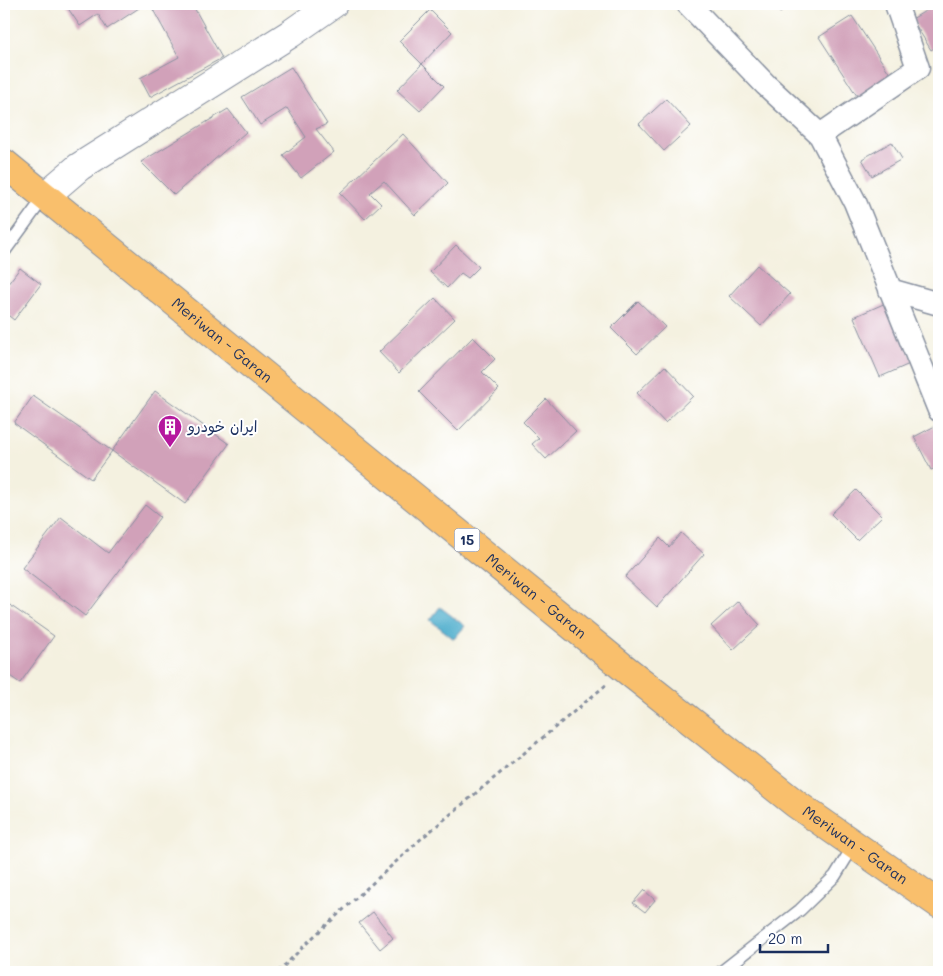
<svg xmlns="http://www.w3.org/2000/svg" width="943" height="976" font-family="Mali,'Playpen Sans Arabic',sans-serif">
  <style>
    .water { fill: #4dadcc; stroke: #346e95 }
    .building { fill: #d1a1b9 }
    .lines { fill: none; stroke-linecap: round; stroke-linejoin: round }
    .service-casing { stroke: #88909f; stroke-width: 14 }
    .minor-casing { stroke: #88909f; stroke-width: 25 }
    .tertiary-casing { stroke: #88909f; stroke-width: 30 }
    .primary-casing { stroke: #88909f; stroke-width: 30 }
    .path { stroke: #88909f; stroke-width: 3; stroke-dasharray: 4 4; stroke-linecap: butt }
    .service { stroke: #fff; stroke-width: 11 }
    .minor { stroke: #fff; stroke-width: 22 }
    .tertiary { stroke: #fff; stroke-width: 28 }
    .primary { stroke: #f9bf6c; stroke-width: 28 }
    .labels { text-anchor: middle; stroke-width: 4; stroke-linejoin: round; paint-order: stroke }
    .shield { fill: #fff; stroke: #5f6d8e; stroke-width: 1 }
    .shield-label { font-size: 14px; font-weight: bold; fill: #1b2f5e }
    .street-label { font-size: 15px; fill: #1b2f5e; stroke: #fff }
    .poi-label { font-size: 15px; fill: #1b2f5e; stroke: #fff; text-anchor: start }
  </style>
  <rect width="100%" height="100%" fill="#fff"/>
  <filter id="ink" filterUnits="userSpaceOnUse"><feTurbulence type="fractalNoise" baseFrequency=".02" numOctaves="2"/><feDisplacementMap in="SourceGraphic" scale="10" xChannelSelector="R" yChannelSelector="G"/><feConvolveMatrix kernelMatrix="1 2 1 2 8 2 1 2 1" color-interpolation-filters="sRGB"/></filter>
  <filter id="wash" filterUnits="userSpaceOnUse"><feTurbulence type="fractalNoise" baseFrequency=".0096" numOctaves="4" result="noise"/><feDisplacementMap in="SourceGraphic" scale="20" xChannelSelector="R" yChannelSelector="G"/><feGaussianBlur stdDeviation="1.12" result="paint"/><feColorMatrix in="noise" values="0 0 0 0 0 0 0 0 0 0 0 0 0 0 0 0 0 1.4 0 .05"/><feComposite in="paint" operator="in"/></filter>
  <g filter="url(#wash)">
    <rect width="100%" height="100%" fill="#f4f1e0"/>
    <!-- water -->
    <path class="water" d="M440,607L465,626L454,639L430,620Z"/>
    <g id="blocks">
      <!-- building -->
      <path class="building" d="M65,4H145L107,29L98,14L80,26Z
        M150,4H192L222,58L150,97L140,78L179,57Z
        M773,4H792L780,13Z
        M937,4H939V45L931,50L912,19Z
        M430,10L452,32L422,64L399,41Z
        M852,16L892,77L859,99L819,37Z
        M422,64L444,86L420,111L397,90Z
        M291,67L327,124L316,129L334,152L301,178L283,155L306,137L287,108L260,125L242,97Z
        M666,99L691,126L664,151L639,124Z
        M228,109L246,132L174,195L141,162Z
        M403,134L448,183L415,215L384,181L370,193L381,204L365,219L340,193Z
        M892,142L902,159L872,176L862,159Z
        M456,245L479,267L468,278L461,273L447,288L430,272Z
        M757,265L790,294L761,326L729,296Z
        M20,268L41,284L14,320L4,312V289Z
        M435,298L455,319L399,373L379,352Z
        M638,301L665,327L637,354L611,328Z
        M888,302L914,362L880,377L854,317Z
        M473,337L495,359L482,372L499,389L458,431L419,392Z
        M665,366L693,396L665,423L637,393Z
        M155,391L229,444L185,504L112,451Z
        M33,396L112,451L91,479L14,423Z
        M546,399L576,431L546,459L532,444L539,438L523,422Z
        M935,426L939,436V467L931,470L914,437Z
        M856,490L882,516L857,540L831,514Z
        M145,505L160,517L85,616L22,568L61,517L108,553Z
        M681,533L704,554L657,607L625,577L660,538L669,547Z
        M4,601L54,636L20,683L4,672Z
        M738,601L760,625L733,650L711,626Z
        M644,890L655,900L645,912L633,903Z
        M373,912L393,938L380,949L359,923Z"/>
    </g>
  </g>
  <g filter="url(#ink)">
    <use href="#blocks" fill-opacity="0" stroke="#88909f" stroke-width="1"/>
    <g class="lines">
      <defs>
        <path id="service" d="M4,252L45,196
          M721,972L800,910L835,876L854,845"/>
        <path id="minor" d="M688,4L766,85L820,135L855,202L939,410
          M820,135L918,68L896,4
          M890,290L939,304"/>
        <path id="tertiary" d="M45,196L79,167L290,34L333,4"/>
        <g id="primary">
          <path id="s1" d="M4,163L624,668L796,804L939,904"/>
        </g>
      </defs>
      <!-- service casing -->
      <use href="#service" class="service-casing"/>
      <!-- minor casing -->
      <use href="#minor" class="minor-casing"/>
      <!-- tertiary casing -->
      <use href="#tertiary" class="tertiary-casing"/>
      <!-- primary casing -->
      <use href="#primary" class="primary-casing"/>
      <!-- path -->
      <path class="path" d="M278,972L310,940L422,838L606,685"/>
      <!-- service -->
      <use href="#service" class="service"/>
      <!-- minor -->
      <use href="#minor" class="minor"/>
      <!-- tertiary -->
      <use href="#tertiary" class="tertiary"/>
      <!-- primary -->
      <use href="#primary" class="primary"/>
    </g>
  </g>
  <!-- icons -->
  <defs>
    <symbol id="building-pin" viewBox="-11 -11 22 30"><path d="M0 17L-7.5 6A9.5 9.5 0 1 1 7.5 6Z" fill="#b5179e" stroke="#fff"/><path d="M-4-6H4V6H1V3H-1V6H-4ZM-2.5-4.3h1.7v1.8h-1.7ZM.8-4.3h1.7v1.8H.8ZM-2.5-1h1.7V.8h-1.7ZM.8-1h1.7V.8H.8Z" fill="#fff"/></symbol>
  </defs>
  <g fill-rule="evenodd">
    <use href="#building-pin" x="156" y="413" width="28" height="38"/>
  </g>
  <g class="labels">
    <!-- shield labels -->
    <rect class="shield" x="454.5" y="528.5" width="25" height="23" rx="4"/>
    <g class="shield-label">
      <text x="467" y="545">15</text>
    </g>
    <!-- street labels -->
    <g class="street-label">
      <text dy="5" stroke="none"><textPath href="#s1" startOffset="281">Meriwan - Garan</textPath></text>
      <text dy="5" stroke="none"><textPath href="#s1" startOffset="686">Meriwan - Garan</textPath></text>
      <text dy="5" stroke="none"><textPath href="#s1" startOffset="1091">Meriwan - Garan</textPath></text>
    </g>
    <!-- poi labels -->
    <g class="poi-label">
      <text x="188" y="432">ایران خودرو</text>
    </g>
  </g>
  <!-- margin -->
  <rect width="943" height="976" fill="none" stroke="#fff" stroke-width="20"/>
  <!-- scale -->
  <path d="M760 944v8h68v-8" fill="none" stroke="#1b2f5e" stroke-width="2.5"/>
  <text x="768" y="944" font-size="15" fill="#1b2f5e" stroke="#ffffff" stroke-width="4" paint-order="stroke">20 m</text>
</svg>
